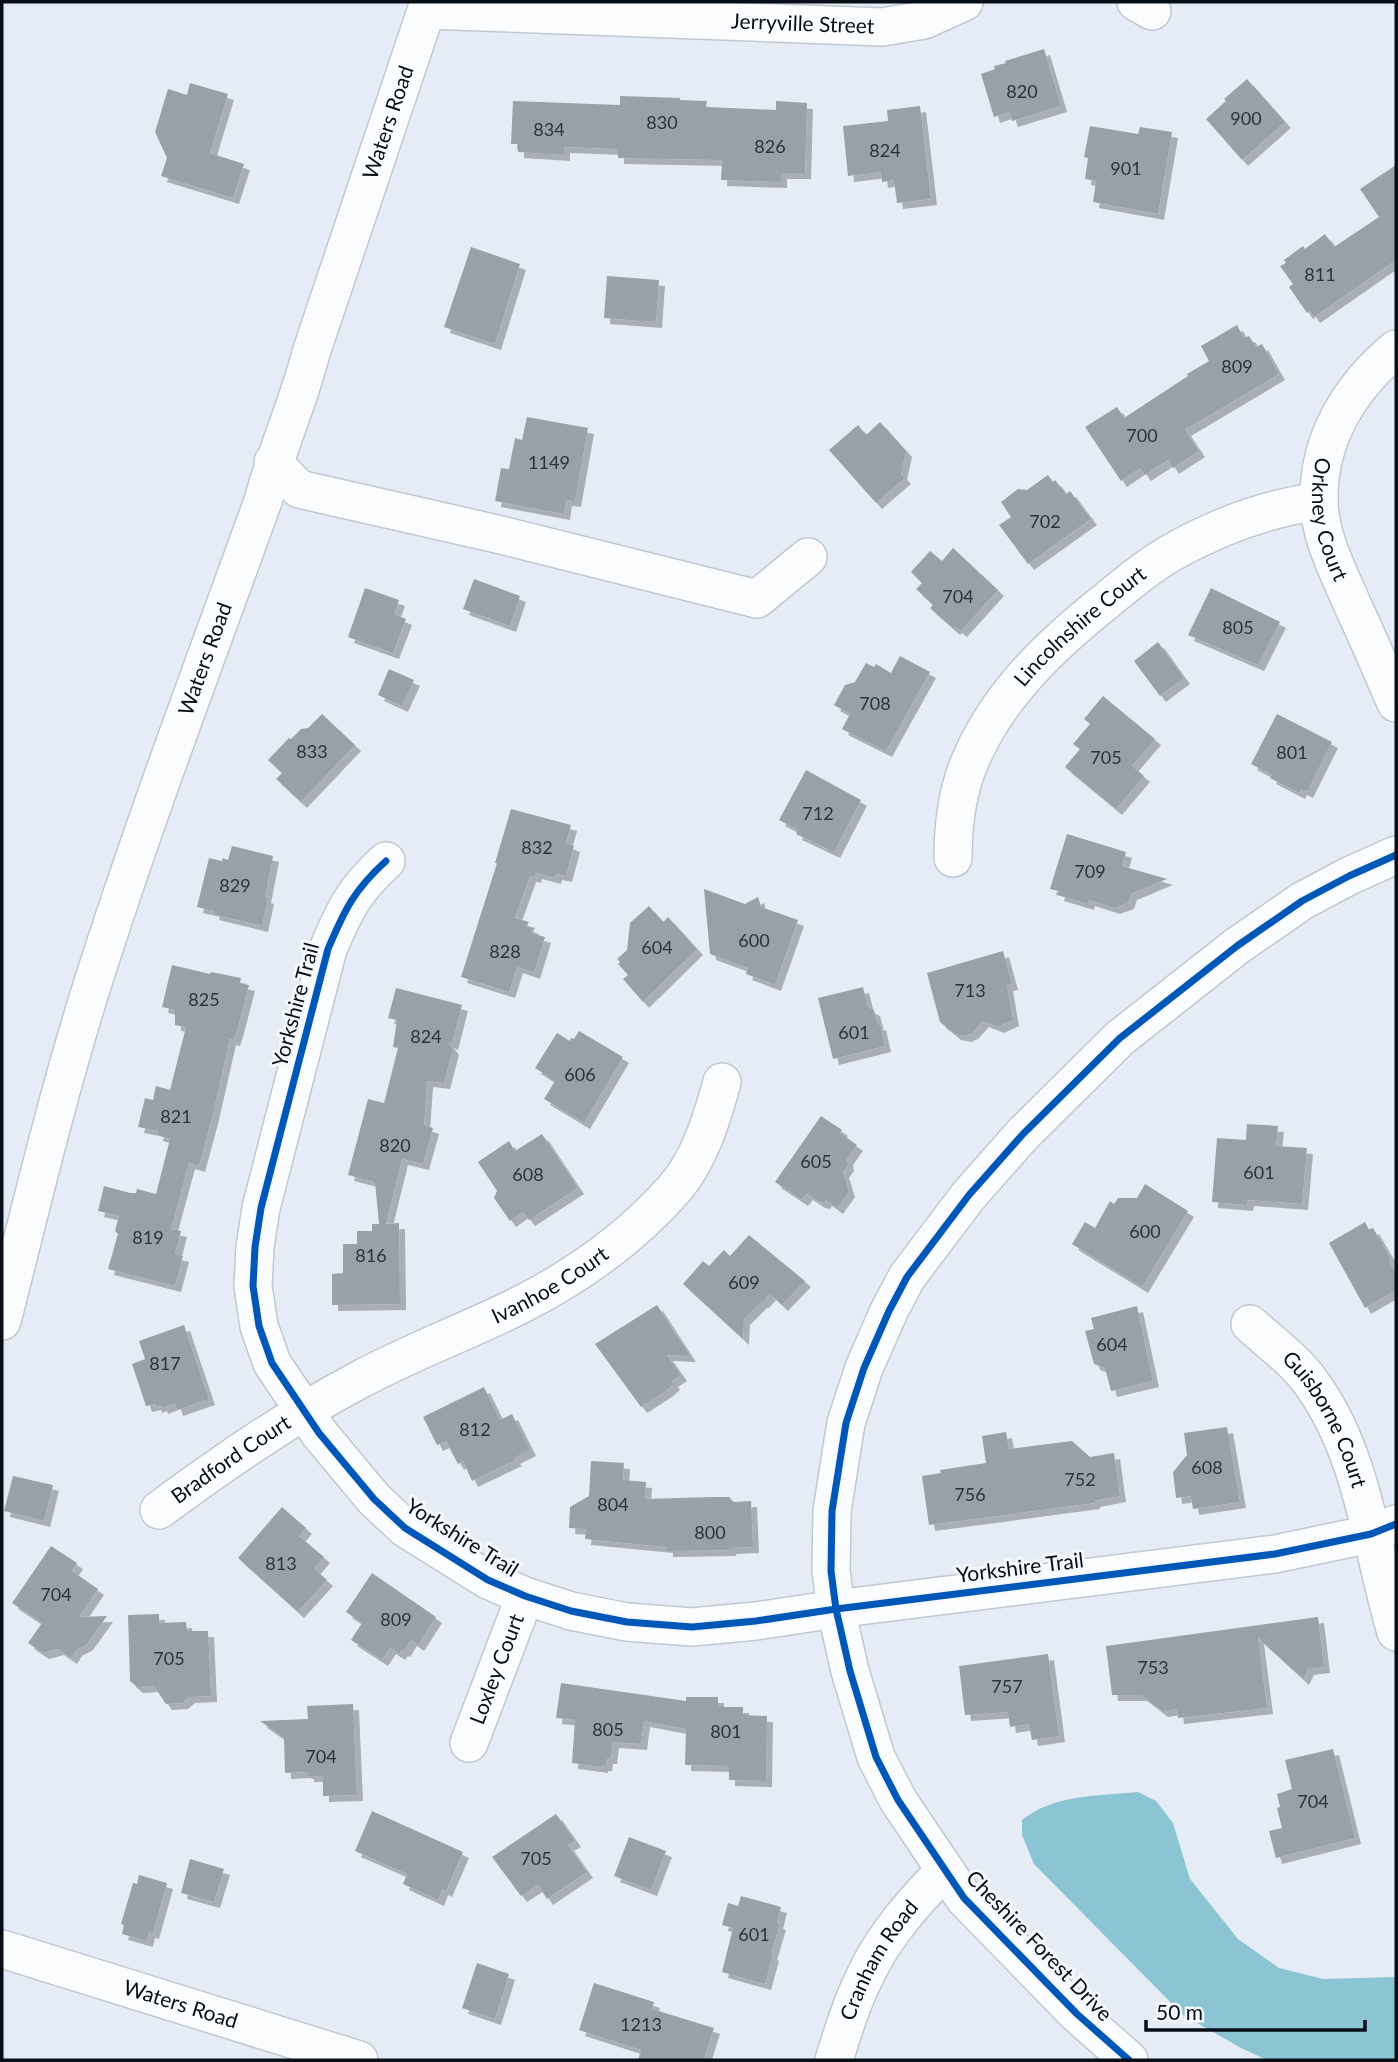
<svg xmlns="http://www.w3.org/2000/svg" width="1398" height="2062" font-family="Lato,sans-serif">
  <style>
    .water { fill: #8bc5d4 }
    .building { fill: #98a1a8; filter: url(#shadow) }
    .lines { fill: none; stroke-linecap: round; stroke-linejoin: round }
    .minor-casing { stroke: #c1c7d1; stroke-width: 40 }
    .minor { stroke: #fbfcfe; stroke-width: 37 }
    .cycleway-casing { stroke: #f4f8fd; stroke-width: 11 }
    .cycleway { stroke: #0057b8; stroke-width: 7 }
    .labels { text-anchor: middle; stroke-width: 6; stroke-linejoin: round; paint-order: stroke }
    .number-label { font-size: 18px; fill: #2c333b }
    .street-label { font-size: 21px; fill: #080e17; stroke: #f4f8fd }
  </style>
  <defs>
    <filter id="shadow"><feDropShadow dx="6" dy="6" stdDeviation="0" flood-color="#0004"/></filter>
  </defs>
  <rect width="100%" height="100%" fill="#e6ecf6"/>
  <!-- water -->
  <path class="water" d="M1138,1792L1156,1801L1173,1823L1190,1879L1238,1939L1279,1968L1323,1979L1396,1977V2060H1267L1241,2048L1183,2015L1034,1864L1022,1835V1820C1055,1794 1098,1796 1138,1792Z"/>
  <!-- building -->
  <path class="building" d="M1044,49L1061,106L1012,121L1009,112L994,117L981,74L995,69L994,66L1006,63L1005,61Z
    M1247,79L1285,122L1242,160L1206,119L1226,101L1224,99Z
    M190,83L228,94L210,153L244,164L233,198L161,176L167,158L155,132L168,89L187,95Z
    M620,96L680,98V100L707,101L706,107L776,110V101L807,103L805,173H781V182L721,180L722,160L618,158V149L564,147V155L518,152V144H511L513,101L620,105Z
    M920,106L931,199L897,203L894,180L882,182L881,172L848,176L843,126L888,121L887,110Z
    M1090,126L1138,134L1140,127L1172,132L1158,214L1093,202L1096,181L1085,179L1088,158L1084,157Z
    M1396,165V260L1314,317L1310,311L1307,313L1289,287L1293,284L1280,266L1286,263L1284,260L1303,246L1305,249L1325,234L1334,247L1379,217L1360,189Z
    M471,247L520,264L495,344L444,327Z
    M607,276L659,280L656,322L604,318Z
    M1237,325L1244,338L1249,336L1256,347L1262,344L1279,374L1185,430L1199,451L1173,468L1168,460L1145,475L1140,468L1121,481L1085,427L1117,407L1124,418L1188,376L1187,374L1209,361L1201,346Z
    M527,417L588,428L575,501L566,500L564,514L495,501L501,468L509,469L515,438L522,440Z
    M880,422L906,451L901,474L905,478L876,503L829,450L858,425L866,435Z
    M1048,475L1053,482L1055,480L1066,494L1070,491L1091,519L1028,564L999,525L1011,517L1001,502L1018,489L1027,490Z
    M953,548L998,590L961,631L956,627L954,629L930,608L933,605L916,589L922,583L911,572L930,551L942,561Z
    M474,579L520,596L510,626L463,609Z
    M365,588L399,600L394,614L406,619L393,653L348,637Z
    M1211,588L1280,622L1258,665L1188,635Z
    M1158,642L1184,678L1160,696L1134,661Z
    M900,656L930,672L886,751L842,729L850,714L834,705L845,685L855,682L866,663L874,667L876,664L891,673Z
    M389,669L414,680L402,706L378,695Z
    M1103,696L1155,739L1132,766L1144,776L1116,809L1065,767L1080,749L1073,744L1090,724L1084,719Z
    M322,714L355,745L301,802L276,779L282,773L268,760L289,738L291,739L301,729L308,728Z
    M1277,714L1332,742L1307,792L1301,789L1299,793L1270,778L1272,775L1251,764Z
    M806,770L861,800L834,852L796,834L798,830L779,820Z
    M511,809L571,825L566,843L574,846L566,876L556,874L555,878L536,873L535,877L530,876L515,918L529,922L527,926L533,928L531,933L545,937L534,973L517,967L509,992L461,977L497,863H495Z
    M1067,834L1126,852L1122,866L1167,879L1131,894L1128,903L1114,908L1089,900L1088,904L1058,895L1059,891L1050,889Z
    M232,846L273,856L265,897L268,898L262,926L213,914L214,911L197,907L209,858L222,861L223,858L228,860Z
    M704,889L745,904L758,897L761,907L798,920L775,985L746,974L748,968L710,954Z
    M649,906L663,922L668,917L697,949L643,1002L623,979L628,975L618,964L620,962L617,959L627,950L630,923Z
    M1003,951L1012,984L1007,985L1013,1020L998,1027L983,1021L972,1033L965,1036L955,1034L940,1022L927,973Z
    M172,965L210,974L211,972L241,978L240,983L249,985L237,1031L234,1040L230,1039L212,1118L199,1166L189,1163L171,1229L181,1231L175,1254L183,1256L175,1286L108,1269L118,1234L115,1231L119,1216L98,1211L104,1186L130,1193H136L137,1189L156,1194L170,1139L157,1135L158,1131L138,1127L145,1098L153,1100L156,1086L170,1090L186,1027L175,1025V1010L162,1007Z
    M863,987L868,1007L874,1010L878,1025L880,1024L885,1046L833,1059L818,998Z
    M396,988L462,1005L452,1044L448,1042L453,1049L444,1083L427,1081L424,1125L433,1128L423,1164L402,1159L386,1224L399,1223L400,1304L332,1305V1274L343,1273V1244H357V1231H372V1224H379L375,1182L348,1175L368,1099L384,1103L398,1048L393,1047L397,1020L388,1018Z
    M579,1031L623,1057L584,1123L544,1099L555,1081L535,1068L557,1033L570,1041L571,1038L574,1039Z
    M821,1116L842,1130L840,1133L857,1145L847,1159L848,1165L843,1172L849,1191L837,1208L826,1200L824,1203L819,1202L807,1194L802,1200L775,1182Z
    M1247,1124L1278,1126L1276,1146L1307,1148L1302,1204L1248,1200L1247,1205L1212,1202L1217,1138L1246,1140Z
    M542,1134L578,1188L529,1220L523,1212L510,1221L494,1198L497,1191L478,1162L509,1141L515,1151Z
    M1145,1184L1188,1211L1142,1287L1072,1244L1085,1222L1095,1228L1110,1201L1114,1204L1118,1198H1137Z
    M1365,1222L1369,1230L1373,1228L1390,1257L1389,1261L1396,1274V1290L1365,1308L1329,1243Z
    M749,1235L805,1281L782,1305L770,1294L763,1302H761L744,1319L743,1339L683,1284L703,1261L709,1266L724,1250L730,1256Z
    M657,1305L690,1356L667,1355L681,1375L672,1381L674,1384L666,1391L641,1407L595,1344Z
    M1137,1306L1153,1381L1111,1391L1105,1368L1094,1364L1085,1331L1094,1329L1091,1318Z
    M184,1325L209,1399L177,1410L175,1403L162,1408L161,1405L156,1407L155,1404L146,1406L132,1364L145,1359L139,1341Z
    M484,1387L500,1420L512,1414L530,1450L514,1458L516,1460L472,1481L463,1461L458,1464L446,1441L437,1445L423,1417Z
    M1227,1427L1240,1502L1193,1509L1191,1496L1176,1498L1173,1472L1187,1455L1184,1433Z
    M1006,1432L1009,1449L1072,1441L1090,1457L1114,1453L1120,1496L1094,1501V1503L929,1525L922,1476L941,1473L940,1470L986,1463L982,1436Z
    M591,1461L624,1463L623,1480L646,1482L645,1499L712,1497H729L734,1502L751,1501L753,1547L730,1548V1550L667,1551V1547L585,1539L586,1529L569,1528L570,1507L589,1496Z
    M13,1476L53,1485L44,1521L4,1511Z
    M282,1507L306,1528L299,1536L324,1557L314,1569L327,1580L298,1612L238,1558Z
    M51,1546L77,1563L72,1571L98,1589L79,1617L107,1616L87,1644L76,1650L71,1658L58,1649L43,1653L28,1643L42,1623L12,1603Z
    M372,1573L436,1617L418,1645L411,1640L404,1651L402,1650L399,1654L390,1648L382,1660L351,1640L362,1623L346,1612Z
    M159,1614V1623L186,1622L187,1631H208L211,1696L189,1697L182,1703L166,1704L154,1686L137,1687L130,1681L128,1615Z
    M1318,1617L1324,1667L1308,1669L1303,1679L1258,1638L1267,1708L1178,1718L1177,1709L1162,1711L1141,1695H1112L1106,1646Z
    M1048,1654L1059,1736L1032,1740L1029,1724L1010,1727L1008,1712L965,1715L959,1666Z
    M561,1683L686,1701V1697H718V1707H743V1715L767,1716L766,1781L729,1780V1766L685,1765L686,1729L644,1721L641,1744L613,1742L611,1758H607L606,1765H602V1767L572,1763L575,1720L556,1718Z
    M353,1704L357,1795L323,1796V1776H308V1773L303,1772L285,1773L284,1738L260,1721L308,1719L307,1706Z
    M1333,1749L1355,1838L1276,1858L1269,1831L1282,1828L1277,1808L1280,1807L1277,1794L1292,1789L1285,1760Z
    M372,1811L463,1852L446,1891L442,1889L438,1900L403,1884L407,1874L355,1851Z
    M556,1814L575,1841L568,1845L587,1872L547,1899L538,1885L521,1896L492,1857Z
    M629,1837L666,1851L651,1890L614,1876Z
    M190,1859L224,1869L214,1902L181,1893Z
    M139,1875L167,1883L153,1933L149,1932L147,1941L122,1934L124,1925L121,1924L133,1883L137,1884Z
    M741,1896L781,1907L777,1923L780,1924L771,1954L773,1955L765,1984L722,1972L733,1928L722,1925L728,1903L738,1906Z
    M477,1963L509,1974L495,2019L462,2008Z
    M594,1983L654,2002L652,2009L714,2028L704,2060H638L641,2050L579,2030Z"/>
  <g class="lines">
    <defs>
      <g id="minor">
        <path d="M1136,2L1152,11"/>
        <path id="s1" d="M427,10L882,27L924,20L964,2"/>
        <path id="s2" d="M1396,349C1350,387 1318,439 1319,500C1319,536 1339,573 1353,606C1368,638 1382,671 1396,703"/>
        <path d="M273,462L299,489L497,534L757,599L808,557"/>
        <path id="s3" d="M953,858C953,824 957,790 971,759C999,694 1051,645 1105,602C1128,583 1152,563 1178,549C1222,525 1270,508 1319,501"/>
        <path d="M386,861C354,890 345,909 328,949L261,1208L255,1247L253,1286L259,1326L272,1363L319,1433L374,1499L405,1528L488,1580L525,1596L571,1611L627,1622L692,1627L756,1621L836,1609L1275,1554L1371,1534L1396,1524"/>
        <path id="s4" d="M2,1321C30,1211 56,1101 90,992C142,827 204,664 263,501C276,451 298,404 311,353L429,2"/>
        <path id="s5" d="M1250,1324C1271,1343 1296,1361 1312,1384C1364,1456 1371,1549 1396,1632"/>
        <path id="s6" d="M159,1510C223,1463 289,1417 359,1380C411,1352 466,1332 518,1306C576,1277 632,1237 675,1188C700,1159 712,1118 722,1082"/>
        <path id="s7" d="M469,1743L525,1596"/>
        <path id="s8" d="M2,1949L359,2060"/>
        <path id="s9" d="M834,2060C843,2031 852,2002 866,1974C885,1934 915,1901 945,1870"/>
        <path d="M1129,2060L1077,2014L964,1898L898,1800L876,1757L850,1671L836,1609L831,1571L832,1511L846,1423L864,1368L889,1311L907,1277L969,1195L1023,1134L1120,1038L1237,946L1302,901L1349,876L1396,855"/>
      </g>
    </defs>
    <!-- minor casing -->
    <use href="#minor" class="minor-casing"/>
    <!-- minor -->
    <use href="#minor" class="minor"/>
    <defs>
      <path id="cycleway" d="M386,861C354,890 345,909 328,949L261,1208L255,1247L253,1286L259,1326L272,1363L319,1433L374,1499L405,1528L488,1580L525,1596L571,1611L627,1622L692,1627L756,1621L836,1609L1275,1554L1371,1534L1396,1524
        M1129,2060L1077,2014L964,1898L898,1800L876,1757L850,1671L836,1609L831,1571L832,1511L846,1423L864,1368L889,1311L907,1277L969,1195L1023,1134L1120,1038L1237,946L1302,901L1349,876L1396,855"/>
    </defs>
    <!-- cycleway casing -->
    <use href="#cycleway" class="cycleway-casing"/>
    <!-- cycleway -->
    <use href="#cycleway" class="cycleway"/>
  </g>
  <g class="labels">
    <!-- number labels -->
    <g class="number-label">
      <text x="1022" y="98">820</text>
      <text x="1246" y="125">900</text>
      <text x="662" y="129">830</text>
      <text x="549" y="136">834</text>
      <text x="770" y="153">826</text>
      <text x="885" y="157">824</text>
      <text x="1126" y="175">901</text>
      <text x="1320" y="281">811</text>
      <text x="1237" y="373">809</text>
      <text x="1142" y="442">700</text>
      <text x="549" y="469">1149</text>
      <text x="1045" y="528">702</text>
      <text x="958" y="603">704</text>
      <text x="1238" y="634">805</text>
      <text x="875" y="710">708</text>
      <text x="312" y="758">833</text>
      <text x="1292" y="759">801</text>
      <text x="1106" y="764">705</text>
      <text x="818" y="820">712</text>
      <text x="537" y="854">832</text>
      <text x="1090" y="878">709</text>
      <text x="235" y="892">829</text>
      <text x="754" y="947">600</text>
      <text x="657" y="954">604</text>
      <text x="505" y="958">828</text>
      <text x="970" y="997">713</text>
      <text x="204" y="1006">825</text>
      <text x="854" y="1039">601</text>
      <text x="426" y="1043">824</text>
      <text x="580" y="1081">606</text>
      <text x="176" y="1123">821</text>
      <text x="395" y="1152">820</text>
      <text x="816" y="1168">605</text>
      <text x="1259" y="1179">601</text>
      <text x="528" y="1181">608</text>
      <text x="1145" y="1238">600</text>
      <text x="148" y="1244">819</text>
      <text x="371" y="1262">816</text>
      <text x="744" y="1289">609</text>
      <text x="1112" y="1351">604</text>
      <text x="165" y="1370">817</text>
      <text x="475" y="1436">812</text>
      <text x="1207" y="1474">608</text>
      <text x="1080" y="1486">752</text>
      <text x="970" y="1501">756</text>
      <text x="613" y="1511">804</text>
      <text x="710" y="1539">800</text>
      <text x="281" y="1570">813</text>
      <text x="56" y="1601">704</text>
      <text x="396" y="1626">809</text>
      <text x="169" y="1665">705</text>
      <text x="1153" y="1674">753</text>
      <text x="1007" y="1693">757</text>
      <text x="608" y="1736">805</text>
      <text x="726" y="1738">801</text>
      <text x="321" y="1763">704</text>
      <text x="1313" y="1808">704</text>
      <text x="536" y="1865">705</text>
      <text x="754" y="1941">601</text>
      <text x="641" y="2031">1213</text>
    </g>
    <!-- street labels -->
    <g class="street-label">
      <text dy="7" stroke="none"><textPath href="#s1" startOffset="376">Jerryville Street</textPath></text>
      <text dy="7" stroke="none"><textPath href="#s4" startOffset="1260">Waters Road</textPath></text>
      <text dy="7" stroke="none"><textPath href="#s2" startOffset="196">Orkney Court</textPath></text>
      <text dy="7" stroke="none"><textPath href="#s3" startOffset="275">Lincolnshire Court</textPath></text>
      <text dy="7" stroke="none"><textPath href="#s4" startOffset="693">Waters Road</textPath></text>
      <text transform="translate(296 1005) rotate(-75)" y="7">Yorkshire Trail</text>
      <text dy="7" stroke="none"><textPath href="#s6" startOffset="452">Ivanhoe Court</textPath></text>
      <text dy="7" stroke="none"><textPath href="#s5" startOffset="124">Guisborne Court</textPath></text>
      <text dy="7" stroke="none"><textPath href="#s6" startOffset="88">Bradford Court</textPath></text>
      <text transform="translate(462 1538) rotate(32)" y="7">Yorkshire Trail</text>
      <text transform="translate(1020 1568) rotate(-7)" y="7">Yorkshire Trail</text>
      <text dy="7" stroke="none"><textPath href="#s7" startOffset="79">Loxley Court</textPath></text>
      <text transform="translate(1039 1946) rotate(46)" y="7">Cheshire Forest Drive</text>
      <text dy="7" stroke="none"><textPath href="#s9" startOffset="110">Cranham Road</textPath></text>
      <text dy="7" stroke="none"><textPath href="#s8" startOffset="187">Waters Road</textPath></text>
    </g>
  </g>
  <!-- border -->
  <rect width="1398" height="2062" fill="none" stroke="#080e17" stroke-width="7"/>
  <!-- scale -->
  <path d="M1146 2020v10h219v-10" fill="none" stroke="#080e17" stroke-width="3.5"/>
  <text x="1156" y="2020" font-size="21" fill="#080e17" stroke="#f4f8fd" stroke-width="5" paint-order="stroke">50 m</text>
</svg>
